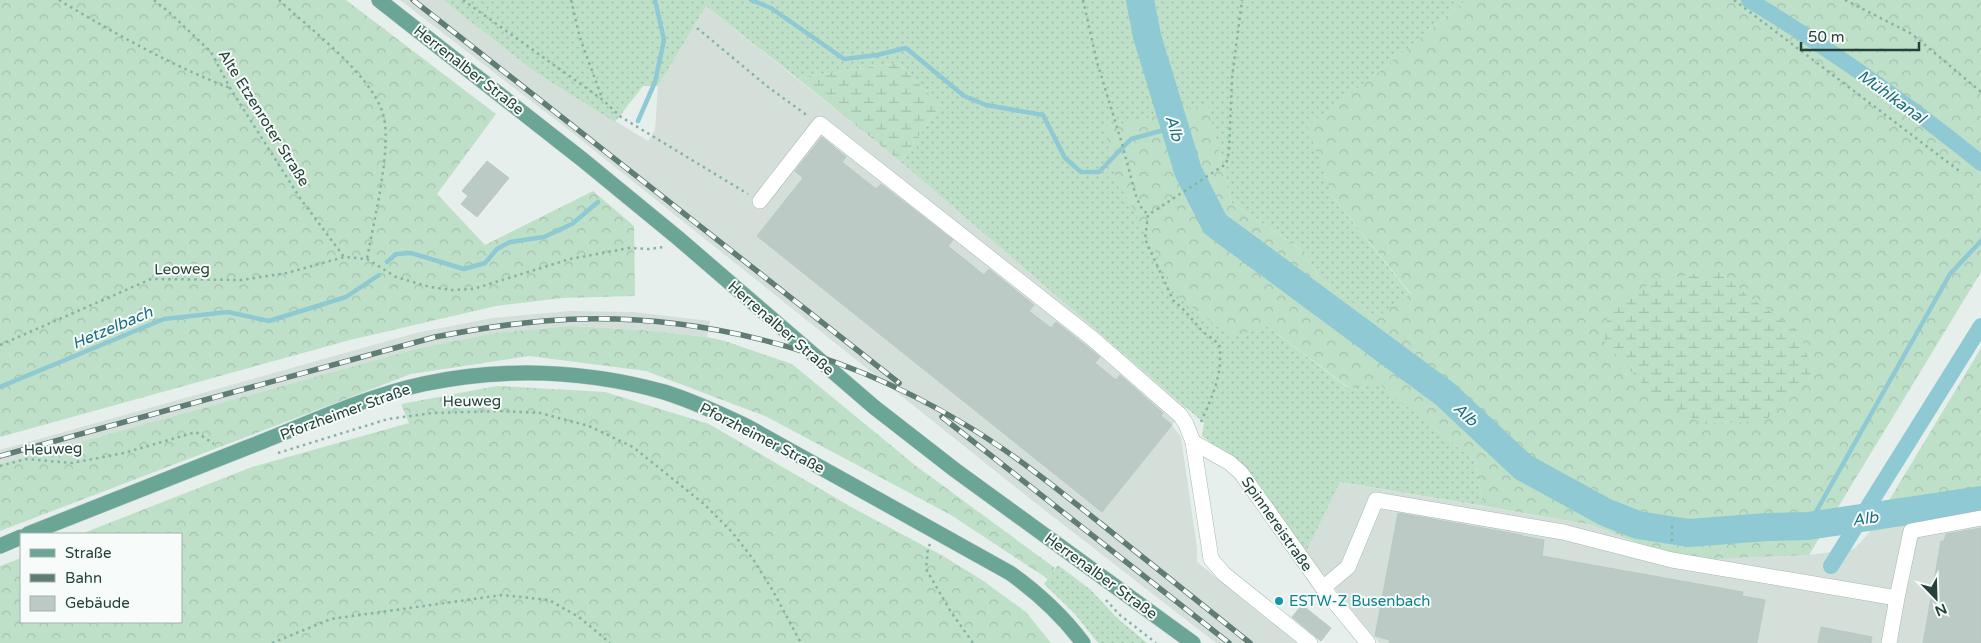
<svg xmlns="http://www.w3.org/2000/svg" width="1981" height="643" font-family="'Varela Round',sans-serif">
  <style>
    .built { fill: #d4dfda }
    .grass { fill: url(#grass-dots) }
    .forest { fill: url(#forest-crowns); fill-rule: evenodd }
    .wetland { fill: url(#wetland-marsh) }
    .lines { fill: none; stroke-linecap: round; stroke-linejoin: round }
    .stream { stroke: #8ec9d4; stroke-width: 4.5 }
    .canal { stroke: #8ec9d4; stroke-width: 16 }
    .river { stroke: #8ec9d4; stroke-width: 28 }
    .building { fill: #bbcac4; stroke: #b8c9c2 }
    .minor-casing { stroke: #a8b8b2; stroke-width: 16 }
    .major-casing { stroke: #c2cac8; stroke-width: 16 }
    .path { stroke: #86b3a5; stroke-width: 2.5; stroke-dasharray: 2.5 4; stroke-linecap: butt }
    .minor { stroke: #fff; stroke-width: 15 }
    .major { stroke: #6aa596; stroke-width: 15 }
    .rail-casing { stroke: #5f7d75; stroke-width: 5.5 }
    .rail { stroke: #f7fbf9; stroke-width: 4; stroke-dasharray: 11; stroke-linecap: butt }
    .culture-dot { fill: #0f9aa8; stroke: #f7fbf9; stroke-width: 2 }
    .labels { text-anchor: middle; stroke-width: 4; stroke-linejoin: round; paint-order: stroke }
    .street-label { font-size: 15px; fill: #24423a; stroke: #f7fbf9 }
    .culture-label { font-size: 15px; fill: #0d838f; stroke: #f7fbf9; text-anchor: start }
    .water-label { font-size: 16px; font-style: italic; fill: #1c6f80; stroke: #f7fbf9 }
  </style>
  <defs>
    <pattern id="grass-dots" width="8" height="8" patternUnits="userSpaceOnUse" patternTransform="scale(1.25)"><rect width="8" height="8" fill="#bfe0c8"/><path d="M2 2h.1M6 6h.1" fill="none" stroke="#a4c1ad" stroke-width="1.8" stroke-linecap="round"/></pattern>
    <pattern id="forest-crowns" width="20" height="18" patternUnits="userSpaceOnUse" patternTransform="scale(1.25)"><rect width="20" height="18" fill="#bfe0c8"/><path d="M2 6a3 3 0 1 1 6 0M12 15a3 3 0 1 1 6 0" fill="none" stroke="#a4c1ad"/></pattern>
    <pattern id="wetland-marsh" width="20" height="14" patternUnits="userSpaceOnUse" patternTransform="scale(1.25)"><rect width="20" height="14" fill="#bfe0c8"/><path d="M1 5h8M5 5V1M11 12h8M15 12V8" fill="none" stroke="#a4c1ad"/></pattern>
  </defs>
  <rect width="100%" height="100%" fill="#e6efeb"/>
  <!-- built -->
  <path class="built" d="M400,0H443L535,72L648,141L655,130L658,86L706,6L901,162L1186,407L1172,425L1181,437L1197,548V562L1298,643H1216L1029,498L565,127Z
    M570,311L634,312L710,321L707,337L642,330L570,326L494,333L419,348L0,464V450L416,333L492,318Z
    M1339,482L1592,525L1673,558L1809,555L1854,549L1870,532L1981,510V643H1380L1366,628L1306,552Z"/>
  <!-- grass -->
  <path class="grass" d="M443,0H1466L1375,75L1308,126L1333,197L1411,295L1373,320L1318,276L1305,252L1232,203L1207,105L1105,128L1267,326L1348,388L1380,384L1475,461L1483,506L1340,482L1306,552L1242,465L1202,436L1204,423L901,162L940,105L898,63L797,78L706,6L658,86H643L615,122L535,72Z
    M1058,565L1091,590L1116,617L1147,643H1098L1075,614L1044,584Z"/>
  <!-- forest -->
  <path class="forest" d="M0,0H346L496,114L437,194L485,245L593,191L634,226L635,296L562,298L496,306L350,340L0,437Z
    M1466,0H1981V272L1809,555L1680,560L1592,525L1483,506L1475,461L1380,385L1349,388L1267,326L1231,337L1178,296L1113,171L1105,128L1207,104L1232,203L1305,252L1318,276L1373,319L1411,294L1333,197L1307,126L1375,75ZM1718,270L1748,296L1648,390Z
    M570,326L642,330L707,337L725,341L792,364L916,466L1055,568L1048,579L951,515L767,417L646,371L529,356L411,374L0,531V464L419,348L494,333Z
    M1981,348V510L1870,532Z
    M497,386L605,392L709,424L853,508L943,556L982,580L1026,612L1051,643H0V566L21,558V622H181V534H81L252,467L409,423L401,404Z"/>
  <!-- wetland -->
  <path class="wetland" d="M898,63L940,105L901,162L797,78Z
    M1718,270L1748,296L1800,332L1812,372L1765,421L1702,424L1648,390L1604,341L1608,309L1654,281Z"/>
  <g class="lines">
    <!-- stream -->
    <path class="stream" d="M751,0L771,8L844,59L877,55L906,48L964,96L986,105L1043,115L1065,158L1081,172H1099L1131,139L1175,127
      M638,121L655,82L664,40L655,0
      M387,262L396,254L411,253L464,269L485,263L497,249L510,242L544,237L572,224L598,202
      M0,387L164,319L228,312L269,321L346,297L379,275
      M1808,526L1950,274L1981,241"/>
    <!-- canal -->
    <path class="canal" d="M1749,0C1830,49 1908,104 1981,163
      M1831,566L1981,326"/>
    <!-- river -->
    <path class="river" d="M1140,0L1147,36L1188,171L1215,224L1445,394L1523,467L1605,512L1638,525L1689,533L1767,527L1808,526L1981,500"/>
  </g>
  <!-- building -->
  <path class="building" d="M822,137L846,157L842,162L876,189L881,184L953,240L948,246L984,275L989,269L1034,305L1029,311L1051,328L1056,322L1100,357L1095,363L1116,380L1120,375L1163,413L1161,416L1172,425L1102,512L757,236L803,178L795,171Z
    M487,161L509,178L477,217L461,204L468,196L462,191Z
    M1398,513L1522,535V536L1544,540L1542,556L1743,592L1742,596L1765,600L1757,643H1389L1390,640L1375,636Z
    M1981,528V643H1923L1941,541H1944L1946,534Z
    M1302,605L1331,628L1321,641L1292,617Z
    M1821,627L1872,637L1871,643H1818Z"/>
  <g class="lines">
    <defs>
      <path id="minor" d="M760,201L820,124L1093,339L1180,415L1186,424L1193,442L1211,559L1224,574L1310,643
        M1193,442L1230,463L1241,473L1323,588L1368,643
        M1323,588L1348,567L1376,500L1563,532L1672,560L1897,598L1889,643
        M1897,598L1911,531L1981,518"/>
      <path id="major" d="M379,0L583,160L678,238L874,407L955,470L1193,643
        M28,534C103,505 177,475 251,446C307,424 364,397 423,384C503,367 586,370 664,392C693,401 721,414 748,427L1010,573C1038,593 1062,615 1083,643
        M0,546L21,537"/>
    </defs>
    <!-- minor casing -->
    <use href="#minor" class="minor-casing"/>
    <!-- major casing -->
    <use href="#major" class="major-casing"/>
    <!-- path -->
    <path class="path" d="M59,0C114,33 170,65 230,88
      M154,0L170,13L211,52L230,88L300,198L344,257
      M279,0C310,29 368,72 382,111C394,142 373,224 367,259
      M463,0L603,100L621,117L748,194
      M571,0L580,38L602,98
      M1083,0L1097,62L1123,147L1135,193L1140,206L1148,215
      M1734,0L1962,173
      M1845,0L1912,34L1981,92
      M697,28L768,87L808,116
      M0,345L151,279L242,280L287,273L344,257L367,259L396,277L430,287L452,290L473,289L570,259L629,248L649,249L664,247
      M1201,422C1212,397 1224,372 1219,344L1202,331L1185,311L1173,300L1145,239L1148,215L1226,164L1229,152L1232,78L1242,0
      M278,453L388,419L433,413L501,411L540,413L589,426L633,447L704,504L732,532L753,559L773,591L801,643
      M0,466L26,459L72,463L124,453L196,432L214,444
      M1672,526V544
      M930,544L928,548L926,569L951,612L973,643
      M1106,600L1120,615L1156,643
      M272,643L331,619L502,595L549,600L579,617L610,643"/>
    <!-- minor -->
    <use href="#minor" class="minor"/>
    <!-- major -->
    <use href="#major" class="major"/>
    <defs>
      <path id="rail" d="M413,0L899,383
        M942,417L1229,643
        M0,456L435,337C471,330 507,324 544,321C688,309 836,348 959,421C1009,450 1055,487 1100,523C1150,563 1200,603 1250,643"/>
    </defs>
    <!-- rail casing -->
    <use href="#rail" class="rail-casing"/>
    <!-- rail -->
    <use href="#rail" class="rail"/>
  </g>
  <!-- markers -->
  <circle class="culture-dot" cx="1279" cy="601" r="5"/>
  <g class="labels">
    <!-- street labels -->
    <g class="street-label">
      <text transform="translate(469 70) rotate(38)" y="5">Herrenalber Straße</text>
      <text transform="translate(264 118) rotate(58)" y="5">Alte Etzenroter Straße</text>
      <text transform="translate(182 269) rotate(-1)" y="5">Leoweg</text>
      <text transform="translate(781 328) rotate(41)" y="5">Herrenalber Straße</text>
      <text transform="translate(472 401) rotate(-1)" y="5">Heuweg</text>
      <text transform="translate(345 412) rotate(-20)" y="5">Pforzheimer Straße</text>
      <text transform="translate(762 438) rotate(27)" y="5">Pforzheimer Straße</text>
      <text transform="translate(53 449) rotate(-2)" y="5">Heuweg</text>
      <text transform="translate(1277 524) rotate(55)" y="5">Spinnereistraße</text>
      <text transform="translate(1101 576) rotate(36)" y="5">Herrenalber Straße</text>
    </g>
    <!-- culture labels -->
    <g class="culture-label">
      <text x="1289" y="606">ESTW-Z Busenbach</text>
    </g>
    <!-- water labels -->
    <g class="water-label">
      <text transform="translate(1892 96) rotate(36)" y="6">Mühlkanal</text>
      <text transform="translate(1175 128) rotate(73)" y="6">Alb</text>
      <text transform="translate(112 327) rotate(-23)" y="6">Hetzelbach</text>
      <text transform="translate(1466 414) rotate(43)" y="6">Alb</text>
      <text transform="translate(1865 518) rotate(-8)" y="6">Alb</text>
    </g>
  </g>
  <!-- legend -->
  <rect x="20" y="533" width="162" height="90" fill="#f7fbf9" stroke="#a3b1ad"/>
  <rect x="30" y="549" width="25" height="8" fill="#6aa596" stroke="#a3b1ad"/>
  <text x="65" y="558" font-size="15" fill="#24423a">Straße</text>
  <rect x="30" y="574" width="25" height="8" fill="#5f7d75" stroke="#a3b1ad"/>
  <text x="65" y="583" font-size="15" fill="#24423a">Bahn</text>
  <rect x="30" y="596" width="25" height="15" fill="#bbcac4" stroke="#a3b1ad"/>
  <text x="65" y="608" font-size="15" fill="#24423a">Gebäude</text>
  <!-- north arrow -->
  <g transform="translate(1936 598) rotate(157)" stroke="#f7fbf9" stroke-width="4" paint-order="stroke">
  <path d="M0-4L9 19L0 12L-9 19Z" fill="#24423a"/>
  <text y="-8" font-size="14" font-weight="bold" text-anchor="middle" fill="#24423a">N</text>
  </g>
  <!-- scale -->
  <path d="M1801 42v8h118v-8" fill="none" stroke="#24423a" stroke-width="2.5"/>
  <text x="1808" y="42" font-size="15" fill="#24423a" stroke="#f7fbf9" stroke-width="4" paint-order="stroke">50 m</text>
</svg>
